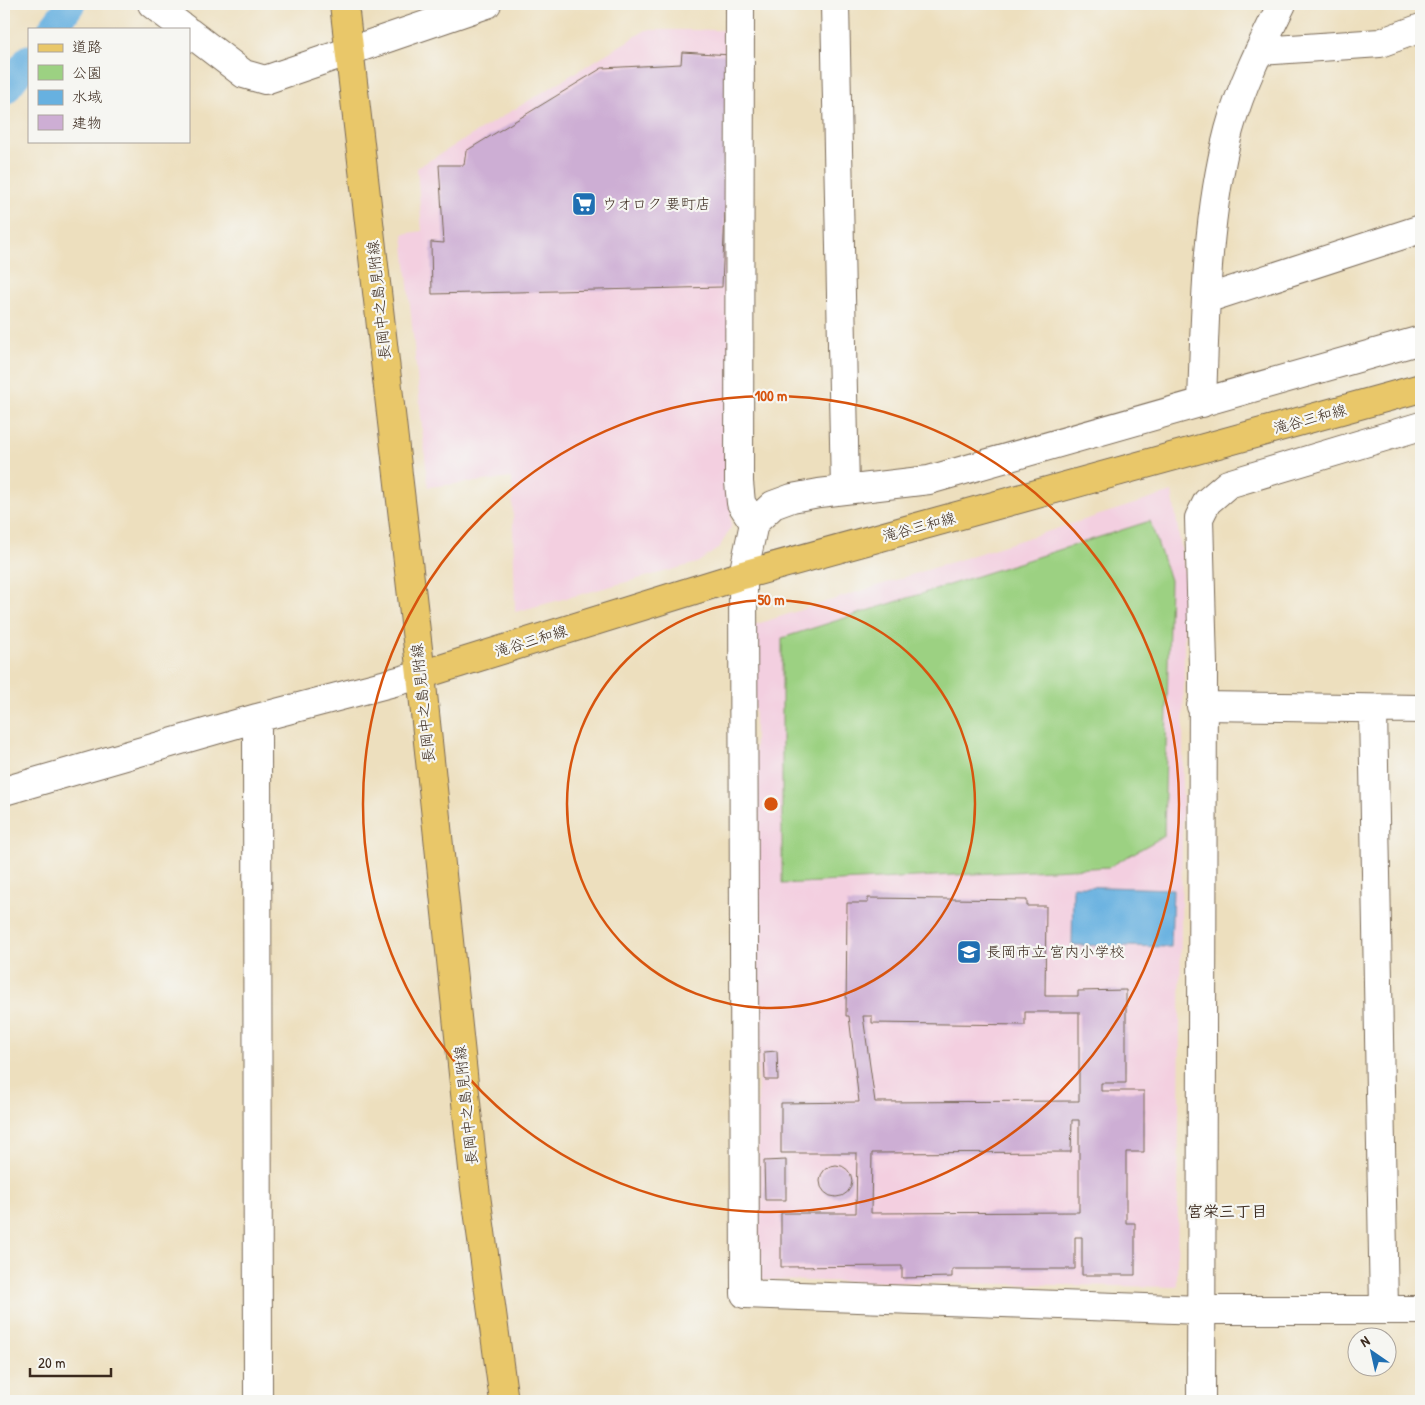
<svg xmlns="http://www.w3.org/2000/svg" width="1425" height="1405" font-family="'Patrick Hand','Klee One',sans-serif">
  <style>
    .built { fill: #f3cfe0 }
    .green { fill: #9cd182; stroke: #6c7e50 }
    .water { fill: #67b1e0; stroke: #516e7f }
    .lines { fill: none; stroke-linecap: round; stroke-linejoin: round }
    .canal { stroke: #67b1e0; stroke-width: 29 }
    .building { fill: #cdaed4; fill-rule: evenodd }
    .minor-casing { stroke: #796956; stroke-width: 30 }
    .major-casing { stroke: #796956; stroke-width: 30 }
    .minor { stroke: #fff; stroke-width: 28 }
    .major { stroke: #e9c769; stroke-width: 28 }
    .ring { fill: none; stroke: #d7540e; stroke-width: 2.5 }
    .labels { text-anchor: middle; stroke-width: 4.5; stroke-linejoin: round; paint-order: stroke }
    .poi-label { font-size: 15px; fill: #3b2a1e; stroke: #f6f6f2; text-anchor: start }
    .street-label { font-size: 15px; fill: #3b2a1e; stroke: #f6f6f2 }
    .neighbourhood-label { font-size: 16px; font-weight: bold; fill: #3b2a1e; stroke: #f6f6f2 }
    .centre { fill: #d7540e; stroke: #f6f6f2; stroke-width: 2.5 }
    .ring-label { font-size: 15px; text-anchor: middle; font-weight: bold; fill: #d7540e; stroke: #f6f6f2; stroke-width: 4.5; stroke-linejoin: round; paint-order: stroke }
  </style>
  <rect width="100%" height="100%" fill="#f6f6f2"/>
  <filter id="ink" filterUnits="userSpaceOnUse"><feTurbulence type="fractalNoise" baseFrequency=".02" numOctaves="2"/><feDisplacementMap in="SourceGraphic" scale="10" xChannelSelector="R" yChannelSelector="G"/><feConvolveMatrix kernelMatrix="1 2 1 2 8 2 1 2 1" color-interpolation-filters="sRGB"/></filter>
  <filter id="wash" filterUnits="userSpaceOnUse"><feTurbulence type="fractalNoise" baseFrequency=".0096" numOctaves="4" result="noise"/><feDisplacementMap in="SourceGraphic" scale="20" xChannelSelector="R" yChannelSelector="G"/><feGaussianBlur stdDeviation="1.12" result="paint"/><feColorMatrix in="noise" values="0 0 0 0 0 0 0 0 0 0 0 0 0 0 0 0 0 1.4 0 .05"/><feComposite in="paint" operator="in"/></filter>
  <g filter="url(#wash)">
    <rect width="100%" height="100%" fill="#eddfbe"/>
    <!-- built -->
    <path class="built" d="M646,30H731V527L719,548L697,563L515,612L512,478L428,487L403,234L422,231L417,168Z
      M1172,492L1185,573L1177,1287L759,1280L754,625Z"/>
    <!-- green -->
    <path class="green" d="M1150,521L1170,580L1164,836L1109,867L782,884V638Z"/>
    <!-- water -->
    <path class="water" d="M1073,886L1173,889L1171,947L1072,945Z"/>
    <g class="lines">
      <!-- canal -->
      <path class="canal" d="M52,29L71,4
        M4,91L29,59"/>
    </g>
    <g id="blocks">
      <!-- building -->
      <path class="building" d="M682,52L731,55L722,287L432,294L431,242L444,243L439,165H464L466,151L602,68L681,64Z
        M868,898L1027,900V906H1046L1045,996H1078V991L1126,990V1083H1101V1091H1144V1152H1126V1223H1135V1275H1082V1237H1075V1269H952V1277L902,1278V1266L781,1267V1213H856L857,1153H781V1103L859,1102L849,1016H846L847,903H868ZM1025,1012H1079V1101L875,1102L863,1016H872V1023L1025,1025ZM1072,1120H1079V1212L871,1213L872,1153L1071,1152Z
        M777,1051L778,1080H765L764,1052Z
        M786,1160V1200H765L764,1161Z
        M820 1181a16 16 0 1 1 32 0a16 16 0 1 1-32 0Z"/>
    </g>
  </g>
  <g filter="url(#ink)">
    <use href="#blocks" fill-opacity="0" stroke="#796956" stroke-width="1"/>
    <g class="lines">
      <defs>
        <path id="minor" d="M152,4L185,29
          M740,4L739,482L741,503L754,523
          M835,4L845,489
          M189,32L244,74L265,80L487,4
          M1259,51L1380,43L1421,28
          M1206,299L1421,229
          M1421,340L929,480L819,493L792,498L773,505L754,523L743,575L745,1294L1202,1310H1421
          M1202,403C1205,313 1206,218 1229,130C1241,86 1262,44 1282,4
          M1201,706L1421,709
          M1373,710L1384,1309
          M257,718L258,1401
          M4,791L257,718L421,675
          M1201,1401L1203,665L1199,518L1207,502L1228,484L1421,426"/>
        <path id="major" d="M344,4L421,675L475,1188L504,1401
          M421,675L743,575L1421,388"/>
      </defs>
      <!-- minor casing -->
      <use href="#minor" class="minor-casing"/>
      <!-- major casing -->
      <use href="#major" class="major-casing"/>
      <!-- minor -->
      <use href="#minor" class="minor"/>
      <!-- major -->
      <use href="#major" class="major"/>
    </g>
  </g>
  <!-- distance rings -->
  <g class="ring">
    <circle cx="771" cy="804" r="204"/>
    <circle cx="771" cy="804" r="408"/>
  </g>
  <!-- icons -->
  <defs>
    <symbol id="supermarket-square" viewBox="-11 -11 22 22"><rect x="-9" y="-9" width="18" height="18" rx="4" fill="#1f6fb2" stroke="#f6f6f2"/><path d="M-6-5.5h2.5l.6 2H6L4.5 2H-2.5L-4.4-4H-6ZM-1.5 3.2a1.3 1.3 0 1 0 .1 0ZM3 3.2a1.3 1.3 0 1 0 .1 0Z" fill="#fff"/></symbol>
    <symbol id="school-square" viewBox="-11 -11 22 22"><rect x="-9" y="-9" width="18" height="18" rx="4" fill="#1f6fb2" stroke="#f6f6f2"/><path d="M0-5L7-2L0 1L-7-2ZM-4 1L0 2.5L4 1V4Q0 6-4 4Z" fill="#fff"/></symbol>
  </defs>
  <g fill-rule="evenodd">
    <use href="#supermarket-square" x="570" y="190" width="28" height="28"/>
    <use href="#school-square" x="955" y="938" width="28" height="28"/>
  </g>
  <g class="labels">
    <!-- poi labels -->
    <g class="poi-label">
      <text x="602" y="209">ウオロク 要町店</text>
      <text x="986" y="957">長岡市立 宮内小学校</text>
    </g>
    <!-- street labels -->
    <g class="street-label">
      <text transform="translate(379 300) rotate(-96)" y="5">長岡中之島見附線</text>
      <text transform="translate(1310 419) rotate(-15)" y="5">滝谷三和線</text>
      <text transform="translate(919 527) rotate(-15)" y="5">滝谷三和線</text>
      <text transform="translate(531 641) rotate(-17)" y="5">滝谷三和線</text>
      <text transform="translate(423 703) rotate(-96)" y="5">長岡中之島見附線</text>
      <text transform="translate(466 1105) rotate(-96)" y="5">長岡中之島見附線</text>
    </g>
    <!-- neighbourhood labels -->
    <g class="neighbourhood-label">
      <text x="1227" y="1217">宮栄三丁目</text>
    </g>
  </g>
  <circle cx="771" cy="804" r="8" class="centre"/>
  <g class="ring-label">
    <text x="771" y="401">100 m</text>
    <text x="771" y="605">50 m</text>
  </g>
  <!-- margin -->
  <rect width="1425" height="1405" fill="none" stroke="#f6f6f2" stroke-width="20"/>
  <!-- legend -->
  <rect x="28" y="28" width="162" height="115" fill="#f6f6f2" stroke="#aba49d"/>
  <rect x="38" y="44" width="25" height="8" fill="#e9c769" stroke="#aba49d"/>
  <text x="72" y="52" font-size="15" fill="#3b2a1e">道路</text>
  <rect x="38" y="65" width="25" height="15" fill="#9cd182" stroke="#aba49d"/>
  <text x="72" y="78" font-size="15" fill="#3b2a1e">公園</text>
  <rect x="38" y="90" width="25" height="15" fill="#67b1e0" stroke="#aba49d"/>
  <text x="72" y="102" font-size="15" fill="#3b2a1e">水域</text>
  <rect x="38" y="115" width="25" height="15" fill="#cdaed4" stroke="#aba49d"/>
  <text x="72" y="128" font-size="15" fill="#3b2a1e">建物</text>
  <!-- north arrow -->
  <g transform="translate(1372 1352) rotate(326)"><circle r="24" fill="#f6f6f2" stroke="#aba49d"/>
  <path d="M0-4L9 19L0 12L-9 19Z" fill="#1f6fb2"/>
  <text y="-8" font-size="14" font-weight="bold" text-anchor="middle" fill="#3b2a1e">N</text>
  </g>
  <!-- scale -->
  <path d="M30 1368v8h81v-8" fill="none" stroke="#3b2a1e" stroke-width="2.5"/>
  <text x="38" y="1368" font-size="15" fill="#3b2a1e" stroke="#f6f6f2" stroke-width="4" paint-order="stroke">20 m</text>
</svg>
